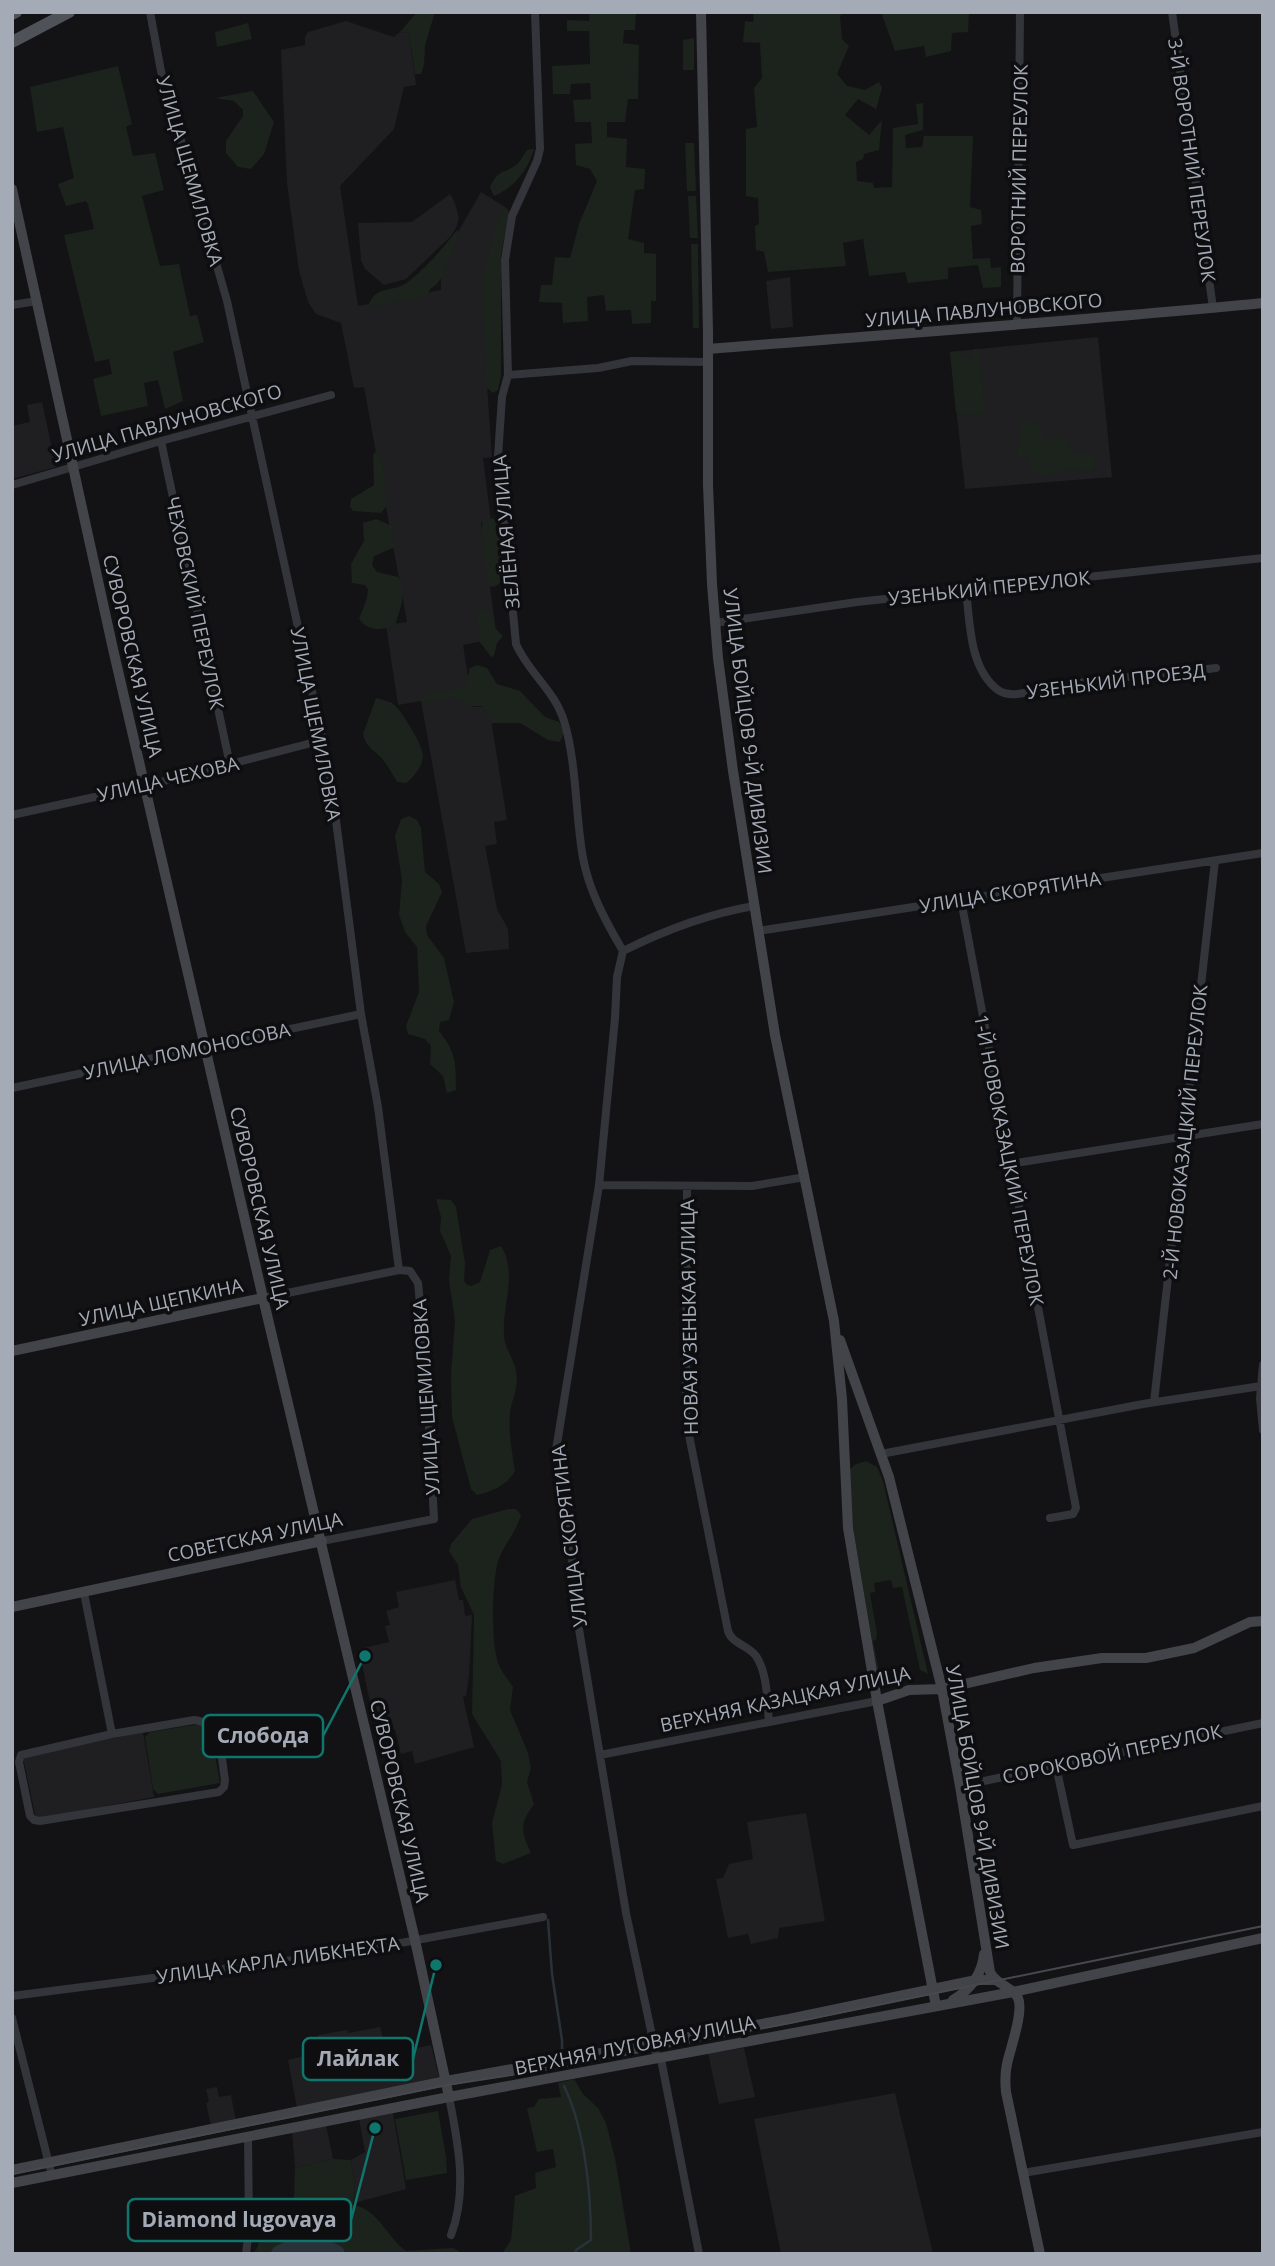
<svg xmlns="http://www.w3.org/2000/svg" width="1275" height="2266" font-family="'Open Sans',sans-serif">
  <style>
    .built { fill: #1f1f22 }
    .green { fill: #1b231c }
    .water { fill: #293239 }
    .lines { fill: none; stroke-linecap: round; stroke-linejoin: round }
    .stream { stroke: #293239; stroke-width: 2.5 }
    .river { stroke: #293239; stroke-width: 18 }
    .street { stroke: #34353a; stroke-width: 8 }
    .secondary { stroke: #42444a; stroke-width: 10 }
    .primary { stroke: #505259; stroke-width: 12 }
    .tram { stroke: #47494f; stroke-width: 2 }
    .labels { text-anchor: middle; stroke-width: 7; stroke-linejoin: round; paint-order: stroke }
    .street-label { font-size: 19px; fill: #a4aab6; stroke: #0e0e10 }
    .leader { fill: none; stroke: #0f766e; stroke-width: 2.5 }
    .callout-dot { fill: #0f766e; stroke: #0e0e10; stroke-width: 2.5 }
    .callout { fill: #0e0e10; stroke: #0f766e; stroke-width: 2.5 }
    .callout-label { font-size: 21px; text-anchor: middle; font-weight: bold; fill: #a4aab6 }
  </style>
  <rect width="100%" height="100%" fill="#131315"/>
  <!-- built -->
  <path class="built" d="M346,21L394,37L400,32L409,33L416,85L404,87L394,129L340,186L358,306L441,290V272L450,246L481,192L505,207L485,279L486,371L492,457L483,458L491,521L481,523L497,638L463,645L473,707H489L507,820L494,822L497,844L485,846L497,909L508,929L509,949L466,953L421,701L398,705L386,625L407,622L364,387L354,388L341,323L316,314L308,302L299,271L287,183L281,50L305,45V37L308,32Z
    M450,194L454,201L459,217L457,226L451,236L406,279L384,285L365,269L361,260L358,223L412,222Z
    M790,277L793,327L771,329L766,281Z
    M1098,337L1112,477L965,489L950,352Z
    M42,402L56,467L12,479V426L30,422L27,405Z
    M455,1580L459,1600H463L465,1616L472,1615L469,1675L466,1696L463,1697L474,1747L415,1764L412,1751L401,1754L395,1729L376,1732L359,1649L389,1642L385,1626L390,1625L386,1611L399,1607L396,1592Z
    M143,1732L154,1797L36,1819L23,1757Z
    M806,1813L825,1921L779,1928L778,1938L751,1944L748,1934L728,1938L716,1879L723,1878L729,1864L753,1859L747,1822Z
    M380,2027L387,2054L431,2045L439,2077L297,2108L288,2060L321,2052L318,2035L347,2030L348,2033Z
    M744,2048L755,2097L719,2104L708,2053Z
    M217,2087L219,2097L231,2095L236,2121L211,2126L206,2103L209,2102L206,2089Z
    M895,2093L933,2254H781L754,2119Z
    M393,2113L406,2189L354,2203L355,2185L351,2160L365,2152L359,2119Z
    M326,2125L333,2159L295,2168L292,2132Z"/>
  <!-- green -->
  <path class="green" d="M417,12H435L425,45L424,65L421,74H415L409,33L400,32Z
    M590,12H636L635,30H624L623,43L639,45L638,99H628L625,122H607V137L627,139L626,167L645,169L644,189L635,190L628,239L644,243V253L656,254V301H651V323L632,324L631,310L606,311L604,295L587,297L588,321L563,323L562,303L539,302L541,285H552L555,257L570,258L579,224L597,181L590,169L576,165L575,144L592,143L591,122H575L573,100L591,99L590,83L571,84L570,94H553L552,66L590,64L589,31H567V20L589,21Z
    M754,12H842L840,17L842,39L849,46L837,74L847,86L865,90L879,82L882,88L876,109L858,99L845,115L869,135L882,120L879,150L864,154L863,159L856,162L857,181L873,183L874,188L892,187L893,128L918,124L916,104L923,103V130L905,135L906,148L922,147L924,136H973L970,207L981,210L982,224L971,226L973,259L990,258L991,268L1001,267V287L983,288L978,265L948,268V279L908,283L905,272L869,276L863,239L843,243L846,266L768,272L764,252L756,250L755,226L759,224L758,198L746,196V129L757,127L754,88L762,78L760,43L743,42L745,21L753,22Z
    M881,12H969L968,32L952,33L951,51L926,57L924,46L895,51Z
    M248,23L252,39L217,47L215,32Z
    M694,38V70H683V40Z
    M118,66L132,124L126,127L133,156L155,153L164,190L142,196L160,266L179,264L190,316L197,315L204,342L173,352L183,401L165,409L158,380L144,383L148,406L101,416L93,379L112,374L109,359L95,362L64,235L94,229L88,204L86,201L66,206L58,184L74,178L63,127L37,132L30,87Z
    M253,91L274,122L264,154L251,169L238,167L226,153V141L243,116V110L234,101L215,98Z
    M685,143H694L696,191H687Z
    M534,149C527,171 516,186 494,196L490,187C498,169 504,174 516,165C520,162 524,154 527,150Z
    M688,196H696L698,238H690Z
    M506,207L509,212L501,255V376L498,390L493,393L486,387L483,275L500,214Z
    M457,230L459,233C450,250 448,280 430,289L428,295L373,307L368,306C377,283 392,294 408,282C426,268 443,248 457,230Z
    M691,244H698L699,328H693Z
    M974,349H979L985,413L962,416V412L956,413L950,352L960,351L961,358L974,357Z
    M1026,419L1038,423L1044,440L1064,437L1076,454H1092L1096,461L1091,471L1067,469L1046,476L1034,472L1027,458L1017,457L1020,426Z
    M377,451L382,459L387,506L381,513L353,511L350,507L351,499L374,485L373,454Z
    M492,518L497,521L500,527C502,544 515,584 491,587L488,584L481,529L483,522Z
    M376,519L392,526L395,547L374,556L372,565L377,572L398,577C408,592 400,609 395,626C380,630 369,632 359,619L367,598L368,589L365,585L352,583L351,564L364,541L363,523Z
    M484,609L490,611L496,629L503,636L497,643L494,656L491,657L479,641C480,631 476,621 478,611Z
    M477,665L487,668L497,684L520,691L545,717L559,722L564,732L560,742L548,740L520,723H491L485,708L481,706H471L452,697L426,703L420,700L419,697L465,686L470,668Z
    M376,698C381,699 387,701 392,703C401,709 422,744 423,755C423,766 414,777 406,783L397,782C393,775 389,768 384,761C377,751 366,749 363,734Z
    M409,816L417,820L421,828L425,872L439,884L442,892L426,926L427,935L444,958L454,1002L449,1020L440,1022L439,1031C456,1052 456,1063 456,1090L447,1093L443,1076L430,1064L431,1046L425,1039L408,1034L406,1026L419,992L417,947L405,932L399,915L402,880L395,836L401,819Z
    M436,1199L451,1200L456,1207L465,1263L464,1281L467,1285L471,1286L480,1282L490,1250L501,1246C518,1273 502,1305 504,1335C504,1347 514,1359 516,1371C519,1384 514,1395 511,1407C507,1429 512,1450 515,1471C506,1486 493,1491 477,1495L471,1489L452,1417L451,1374L455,1321L449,1280L451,1256L440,1231L441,1217Z
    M866,1461L877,1467L883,1481L928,1674L920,1670L902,1587L893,1588L891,1580L874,1583L875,1592L870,1593L877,1634L876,1640L873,1641L881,1682H879L853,1528L848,1472L854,1465Z
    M508,1509H516L521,1515C516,1532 506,1542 499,1558C492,1578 491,1638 497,1659C499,1669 508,1679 513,1687L510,1710L528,1753L531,1768L527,1782L534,1804C519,1825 521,1831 531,1853L503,1864L496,1861L492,1823L502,1785L501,1761L472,1714L474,1615L461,1587L458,1565L449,1551L451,1544L472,1519Z
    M200,1724L211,1732L220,1783L158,1794L153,1789L145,1737L150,1732Z
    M574,2079L583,2094L598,2108L606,2123L615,2158L631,2254H502L511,2240L515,2196L536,2188L535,2173L556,2167L553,2149L537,2152L527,2108L534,2107L539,2099L561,2097L558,2083Z
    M438,2111L446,2157L447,2173L406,2180L395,2119Z
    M333,2159L351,2160L355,2185L353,2205C378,2209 387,2237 406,2251L453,2248L464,2254H343L328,2246L321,2249L329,2254H252L256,2250L266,2226H293L295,2168Z"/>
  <!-- water -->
  <path class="water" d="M302,2242H316L343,2254C329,2254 317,2247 303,2248C292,2249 285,2254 274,2254L288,2245Z"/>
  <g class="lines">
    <!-- stream -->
    <path class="stream" d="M548,1920L552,1974L562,2040V2056
      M564,2086C585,2129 591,2193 591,2240L576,2250L575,2254"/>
    <!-- river -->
    <path class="river" d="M280,2254L300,2245C315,2251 323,2245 336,2254"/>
    <!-- street -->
    <path class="street" d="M150,12L161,71L227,301L330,774L361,1014L378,1107L399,1270
      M535,12L540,149L537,161L512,216L505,260L508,375L502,397L498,456L516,644C528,672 555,691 564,721C577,764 575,813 583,858C589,891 606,922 623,951
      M1172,12L1213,308
      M12,305L37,301
      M1017,325L1020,12
      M508,375L598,368L632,361L708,362
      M161,441L230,765
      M12,485L161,441L331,395
      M966,590C970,622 969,668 998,690C1010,699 1032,691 1045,688C1102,678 1160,674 1216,668
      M715,623L857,602L1263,558
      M12,815L145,786L323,740
      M961,900L1076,1508L1073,1514L1050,1518
      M758,931L1263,853
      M12,1088L361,1014
      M1010,1164L1263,1124
      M599,1185L752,1186L805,1177
      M687,1186L686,1420L728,1631C732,1644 748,1645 756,1656C768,1674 767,1702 769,1722
      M263,1298L399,1270L410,1271L418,1283L425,1355L434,1519L322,1541
      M1263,1365L1260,1398L1263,1430
      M1154,1402L1215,861
      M881,1454L1143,1404L1261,1386
      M84,1593L112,1734L21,1755L19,1762L30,1816L34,1820L40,1821L219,1792L224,1787L225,1780C221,1758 223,1722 194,1720L112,1734
      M600,1755L877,1701
      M1056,1766L1073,1845L1263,1806
      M960,1786L1263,1723
      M12,1996L340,1954L543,1917
      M12,2018L50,2168
      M449,2097C458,2142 468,2191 451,2235
      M1023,2173L1263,2132
      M246,2254L249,2228L248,2137
      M699,2254L661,2059L656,2054L626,1913L578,1623L569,1526L560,1486L556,1450L599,1185L615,1018L617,977L623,951C665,930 707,914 754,906"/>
    <!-- secondary -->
    <path class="secondary" d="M701,12L708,332V485L712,584L718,658L733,771L775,1035L834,1321L842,1399L848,1528L877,1701L936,2006
      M12,189L113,649L263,1298L415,1940L449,2097
      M708,349C893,334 1078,321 1263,303
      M840,1340L889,1477L942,1689L960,1786L990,1972C996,1985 1012,1986 1018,1998C1024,2012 1010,2049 1007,2064C1005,2073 1005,2082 1006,2092L1040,2254
      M12,1351L263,1298
      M12,1607L322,1541
      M877,1701L909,1690L942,1689L1034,1668L1102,1658H1146L1194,1648L1250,1622L1263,1621
      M953,2000C971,1989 982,1975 984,1954
      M12,2170L446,2081L789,2019L976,1980H994
      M12,2183L449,2097L1013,1992L1263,1938"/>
    <!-- primary -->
    <path class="primary" d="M12,14L16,12
      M12,42L69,12"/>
    <!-- tram -->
    <path class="tram" d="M12,2174L447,2085L562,2067L790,2023L1263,1926"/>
  </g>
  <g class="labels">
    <!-- street labels -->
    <g class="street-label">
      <text transform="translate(1192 160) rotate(82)" y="7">3-Й ВОРОТНИЙ ПЕРЕУЛОК</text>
      <text transform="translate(1019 169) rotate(-89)" y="7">ВОРОТНИЙ ПЕРЕУЛОК</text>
      <text transform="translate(190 171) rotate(74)" y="7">УЛИЦА ЩЕМИЛОВКА</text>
      <text transform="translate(984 310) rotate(-5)" y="7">УЛИЦА ПАВЛУНОВСКОГО</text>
      <text transform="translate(167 423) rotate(-16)" y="7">УЛИЦА ПАВЛУНОВСКОГО</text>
      <text transform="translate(506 532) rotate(-95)" y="7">ЗЕЛЁНАЯ УЛИЦА</text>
      <text transform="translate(989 588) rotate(-6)" y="7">УЗЕНЬКИЙ ПЕРЕУЛОК</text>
      <text transform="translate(195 603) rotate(78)" y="7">ЧЕХОВСКИЙ ПЕРЕУЛОК</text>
      <text transform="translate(133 656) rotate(77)" y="7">СУВОРОВСКАЯ УЛИЦА</text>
      <text transform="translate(1116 681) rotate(-7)" y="7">УЗЕНЬКИЙ ПРОЕЗД</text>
      <text transform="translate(316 724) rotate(79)" y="7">УЛИЦА ЩЕМИЛОВКА</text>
      <text transform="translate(748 731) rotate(83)" y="7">УЛИЦА БОЙЦОВ 9-Й ДИВИЗИИ</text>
      <text transform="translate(168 779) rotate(-13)" y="7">УЛИЦА ЧЕХОВА</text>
      <text transform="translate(1010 892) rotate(-9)" y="7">УЛИЦА СКОРЯТИНА</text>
      <text transform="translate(187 1051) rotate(-12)" y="7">УЛИЦА ЛОМОНОСОВА</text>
      <text transform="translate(1185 1132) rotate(-84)" y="7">2-Й НОВОКАЗАЦКИЙ ПЕРЕУЛОК</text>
      <text transform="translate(1009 1160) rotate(79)" y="7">1-Й НОВОКАЗАЦКИЙ ПЕРЕУЛОК</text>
      <text transform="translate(260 1208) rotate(77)" y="7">СУВОРОВСКАЯ УЛИЦА</text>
      <text transform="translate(161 1302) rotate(-12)" y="7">УЛИЦА ЩЕПКИНА</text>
      <text transform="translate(689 1317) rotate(-91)" y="7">НОВАЯ УЗЕНЬКАЯ УЛИЦА</text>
      <text transform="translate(426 1397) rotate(-94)" y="7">УЛИЦА ЩЕМИЛОВКА</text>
      <text transform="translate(569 1536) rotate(-97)" y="7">УЛИЦА СКОРЯТИНА</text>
      <text transform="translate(255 1537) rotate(-12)" y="7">СОВЕТСКАЯ УЛИЦА</text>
      <text transform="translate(785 1699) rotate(-12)" y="7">ВЕРХНЯЯ КАЗАЦКАЯ УЛИЦА</text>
      <text transform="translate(1112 1754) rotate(-12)" y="7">СОРОКОВОЙ ПЕРЕУЛОК</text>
      <text transform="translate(400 1801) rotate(77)" y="7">СУВОРОВСКАЯ УЛИЦА</text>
      <text transform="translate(978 1807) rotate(80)" y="7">УЛИЦА БОЙЦОВ 9-Й ДИВИЗИИ</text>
      <text transform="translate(278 1960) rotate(-8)" y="7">УЛИЦА КАРЛА ЛИБКНЕХТА</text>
      <text transform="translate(635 2045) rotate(-11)" y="7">ВЕРХНЯЯ ЛУГОВАЯ УЛИЦА</text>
    </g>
  </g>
  <!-- callouts -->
  <path class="leader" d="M365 1656L323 1736M436 1965L413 2059M375 2128L351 2220"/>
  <g class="callout-dot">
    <circle cx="365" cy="1656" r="7"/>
    <circle cx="436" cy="1965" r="7"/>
    <circle cx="375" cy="2128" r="7"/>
  </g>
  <g class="callout">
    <rect x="203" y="1715" width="120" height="42" rx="7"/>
    <rect x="303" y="2038" width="110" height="42" rx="7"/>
    <rect x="128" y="2199" width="223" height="42" rx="7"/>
  </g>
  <g class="callout-label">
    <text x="263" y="1743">Слобода</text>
    <text x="358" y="2066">Лайлак</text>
    <text x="239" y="2227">Diamond lugovaya</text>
  </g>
  <!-- border -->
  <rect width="1275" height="2266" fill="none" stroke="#a4aab6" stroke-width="28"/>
</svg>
